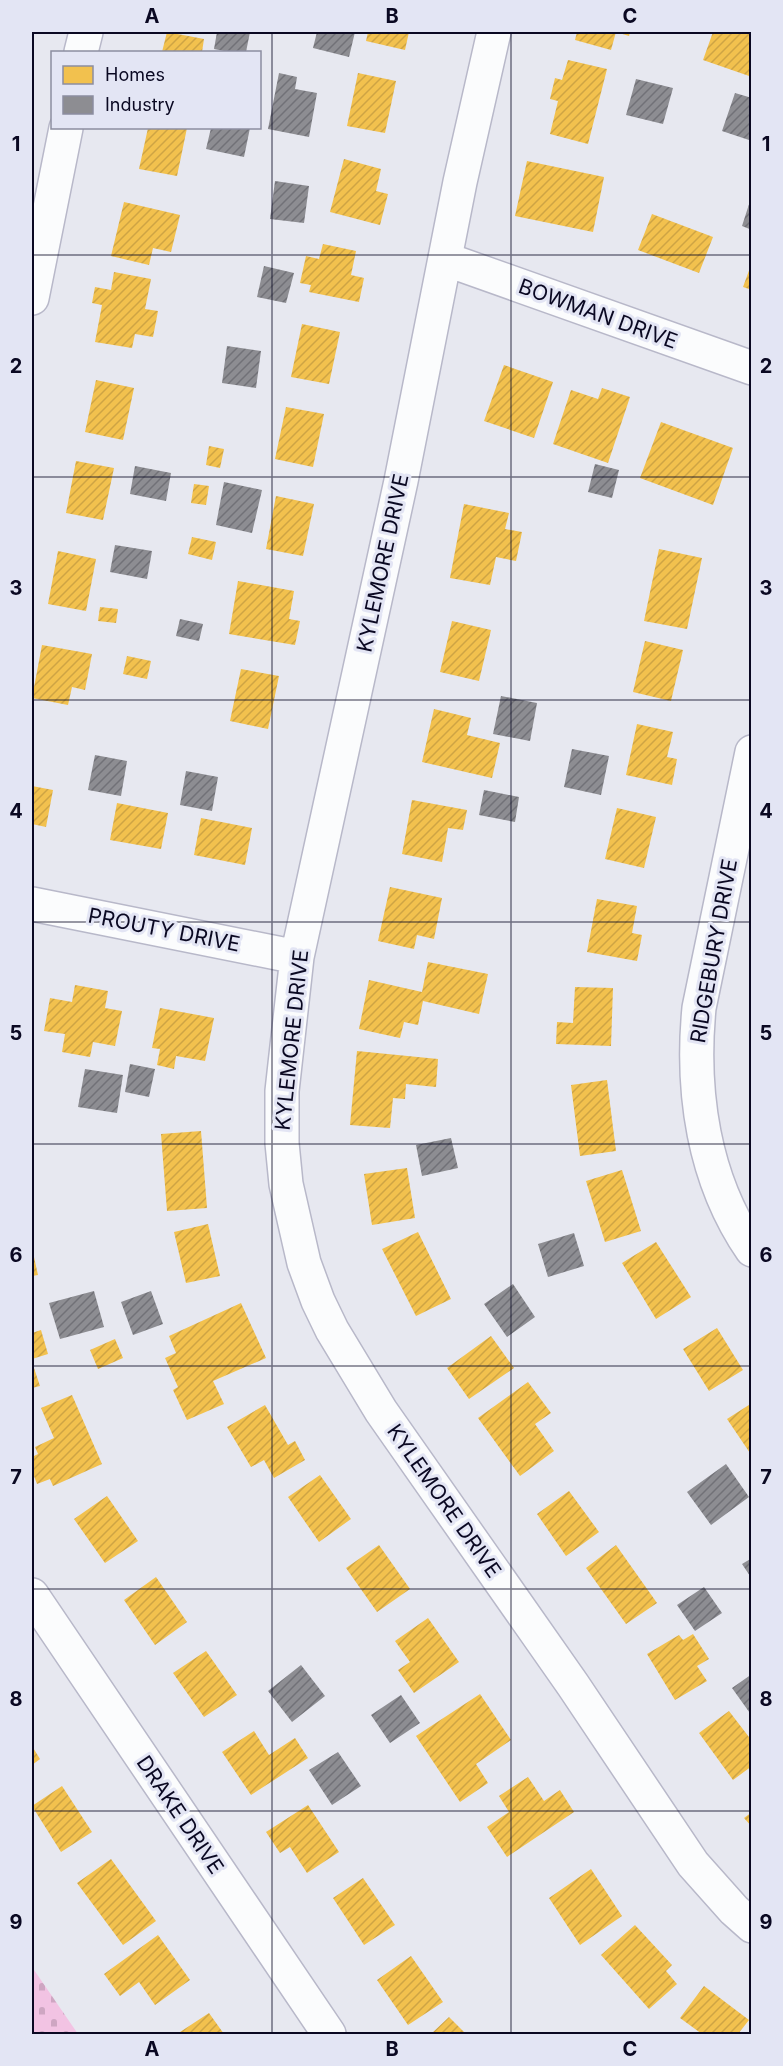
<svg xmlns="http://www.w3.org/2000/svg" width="783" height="2066" font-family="Inter,sans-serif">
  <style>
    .cemetery { fill: url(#cemetery-stones) }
    .homes { fill: url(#homes-hatch) }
    .industry { fill: url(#industry-hatch) }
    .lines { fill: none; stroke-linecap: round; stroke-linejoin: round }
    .minor-casing { stroke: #b8b8c9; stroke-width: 36 }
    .minor { stroke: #fbfcfd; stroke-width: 33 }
    .grid { fill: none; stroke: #0a0822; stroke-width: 1.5; stroke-opacity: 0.55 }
    .labels { text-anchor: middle; stroke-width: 6; stroke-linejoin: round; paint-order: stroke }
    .street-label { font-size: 21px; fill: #0a0822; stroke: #e3e5f4 }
    .neatline { fill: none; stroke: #0a0822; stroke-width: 2 }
    .grid-label { font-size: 20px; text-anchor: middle; font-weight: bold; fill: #0a0822 }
  </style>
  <defs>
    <pattern id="cemetery-stones" width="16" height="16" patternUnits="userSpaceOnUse" patternTransform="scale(1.5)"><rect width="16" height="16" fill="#f2c3e3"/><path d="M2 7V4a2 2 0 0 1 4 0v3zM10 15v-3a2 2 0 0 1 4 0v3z" fill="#cea6c2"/></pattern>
    <pattern id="homes-hatch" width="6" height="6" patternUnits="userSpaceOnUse" patternTransform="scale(1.5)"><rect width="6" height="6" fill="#f2c14e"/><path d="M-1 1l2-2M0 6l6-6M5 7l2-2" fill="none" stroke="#cea444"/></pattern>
    <pattern id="industry-hatch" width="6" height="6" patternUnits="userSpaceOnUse" patternTransform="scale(1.5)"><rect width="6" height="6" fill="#8d8d92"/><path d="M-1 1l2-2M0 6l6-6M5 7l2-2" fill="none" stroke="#717177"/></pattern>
  </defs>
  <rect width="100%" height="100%" fill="#e7e8f0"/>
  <!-- cemetery -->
  <path class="cemetery" d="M32,1967L78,2034H32Z"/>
  <!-- homes -->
  <path class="homes" d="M167,32L204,39L202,52H162Z
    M368,32H409L405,50L366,41Z
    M577,32H630L629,36L616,32L611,50L575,40Z
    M713,32H742L752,35V77L703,60Z
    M568,60L607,69L588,144L550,134L558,101L550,99L555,78L562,80Z
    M358,73L396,81L385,133L347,126Z
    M148,128H187L177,176L139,169Z
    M344,159L381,169L376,191L388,194L380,225L330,212Z
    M527,161L604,177L593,232L515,216Z
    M124,202L180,215L171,252L153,248L149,265L111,256Z
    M652,214L713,237L699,273L638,250Z
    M323,244L356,251L351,275L364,278L359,302L309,292L311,285L300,283L306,256L319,259Z
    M751,265H752V290L743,287Z
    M114,272L151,279L145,309L158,311L153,337L135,334L132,348L95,342L102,305L92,303L95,287L111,290Z
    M302,324L340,332L329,384L291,377Z
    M504,365L553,382L534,438L484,421Z
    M96,380L134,388L123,440L85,432Z
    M602,388L630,397L608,463L553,444L571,390L598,399Z
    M286,407L324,414L313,467L275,459Z
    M661,422L733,448L713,505L640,478Z
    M209,446L224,449L220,468L206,465Z
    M76,461L114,468L103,520L66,513Z
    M194,484L209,486L206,505L191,503Z
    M276,496L314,504L303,556L266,549Z
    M464,504L509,513L505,529L522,532L516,561L496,557L490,585L450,578Z
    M192,537L216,542L212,560L188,554Z
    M659,549L702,558L687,629L644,621Z
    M58,551L96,559L86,611L48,604Z
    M238,581L294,591L289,619L300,621L295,645L229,634Z
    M100,607L118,609L116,623L98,621Z
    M452,621L491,630L479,681L440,672Z
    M645,641L683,650L671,701L633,692Z
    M42,645L92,654L85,690L72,687L68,705L32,698Z
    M127,656L151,661L147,679L123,674Z
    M241,669L279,676L268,729L230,721Z
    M434,709L471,718L467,735L500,743L492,778L422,762Z
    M637,724L673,732L667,757L677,759L672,785L626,775Z
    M32,786L53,790L46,827L32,824Z
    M412,800L467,810L463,830L448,828L442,862L402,854Z
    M117,803L168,813L161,849L110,840Z
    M617,808L656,817L644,868L605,859Z
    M201,818L252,828L245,865L194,855Z
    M390,887L442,898L434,939L417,935L414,949L378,941Z
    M597,899L637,906L632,933L642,935L637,961L587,952Z
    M428,962L488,974L479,1014L423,1001L418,1025L404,1022L400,1038L359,1029L369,980L422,992Z
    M75,985L108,991L105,1008L122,1011L115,1046L93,1042L90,1057L62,1052L65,1034L44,1031L50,998L72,1002Z
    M575,987L613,988L611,1046L556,1044L557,1022L573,1023Z
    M160,1008L214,1018L205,1061L176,1056L174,1069L157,1065L160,1049L152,1048Z
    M357,1051L438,1059L436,1087L406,1084L405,1099L393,1098L390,1128L350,1125Z
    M607,1080L616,1151L580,1156L571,1085Z
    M201,1131L207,1208L167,1211L161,1134Z
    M407,1168L415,1218L372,1225L364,1174Z
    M622,1170L641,1231L605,1242L586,1181Z
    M208,1224L220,1276L186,1283L174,1232Z
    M418,1232L451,1299L416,1316L382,1249Z
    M656,1242L691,1297L656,1319L622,1263Z
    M32,1248L38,1275L32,1276Z
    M241,1303L266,1358L213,1381L224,1404L187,1420L173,1390L178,1387L165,1358L176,1353L169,1336Z
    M717,1328L743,1370L709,1391L683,1349Z
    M41,1330L48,1354L32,1359V1333Z
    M491,1336L514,1368L469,1399L447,1368Z
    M115,1339L123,1358L98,1369L90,1350Z
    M32,1362L40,1386L32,1388Z
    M528,1382L551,1413L535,1424L554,1451L520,1476L478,1418Z
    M72,1395L102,1464L53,1486L50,1479L37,1484L32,1471V1457L38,1454L35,1447L54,1438L41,1408Z
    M752,1403V1456L727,1419Z
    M265,1405L288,1445L295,1441L305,1460L274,1478L264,1460L251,1467L227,1427Z
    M320,1475L351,1519L319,1542L288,1497Z
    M569,1491L599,1532L566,1556L537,1514Z
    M107,1496L138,1541L105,1563L74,1519Z
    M379,1545L410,1589L377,1612L346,1568Z
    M616,1545L657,1603L626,1624L586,1568Z
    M156,1577L187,1622L155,1645L124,1600Z
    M428,1618L459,1662L414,1693L398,1670L410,1662L395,1641Z
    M693,1634L709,1659L697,1666L707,1681L675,1700L647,1654L679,1635L683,1640Z
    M206,1651L237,1695L204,1717L173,1673Z
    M480,1694L511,1740L476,1764L488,1783L460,1802L416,1736Z
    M729,1711L752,1741V1766L733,1780L699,1733Z
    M254,1731L269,1755L295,1738L308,1758L251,1795L222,1752Z
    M32,1746L40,1759L32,1765Z
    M528,1777L544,1801L560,1790L574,1812L507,1857L487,1827L509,1812L499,1796Z
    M62,1786L92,1832L61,1852L32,1806Z
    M308,1805L339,1852L307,1873L290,1847L280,1853L266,1832Z
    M752,1812V1827L744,1818Z
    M111,1859L156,1921L123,1945L77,1883Z
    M591,1869L622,1916L580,1945L549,1898Z
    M363,1878L395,1925L364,1945L333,1898Z
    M635,1925L672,1965L666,1971L677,1984L649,2009L601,1955Z
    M158,1935L190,1980L155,2005L139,1982L120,1996L104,1974Z
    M411,1956L443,2002L408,2025L377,1980Z
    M704,1986L749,2020L738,2034H702L680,2018Z
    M209,2013L224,2034H177Z
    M449,2017L466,2034H431Z"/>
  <!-- industry -->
  <path class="industry" d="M217,32H250L246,52H229L214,49Z
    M317,32H355L349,57L313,48Z
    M279,73L297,77L295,89L317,93L309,137L268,129Z
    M636,79L673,88L663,124L626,115Z
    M735,93L752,98V141L722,131Z
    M211,128H250L244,157L206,149Z
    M275,181L309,186L304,223L270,219Z
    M751,198H752V230L742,226Z
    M264,266L294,273L286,303L257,297Z
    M227,346L261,351L256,388L222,383Z
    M595,464L619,470L612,498L588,492Z
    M135,466L171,473L166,501L130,494Z
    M224,482L262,490L252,533L216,525Z
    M115,545L152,551L147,579L110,572Z
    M180,619L203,624L199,641L176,636Z
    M501,696L537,703L530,741L493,734Z
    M572,749L609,756L601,795L564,787Z
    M95,755L127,761L121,796L88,790Z
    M186,771L218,777L212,811L180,805Z
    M484,790L519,797L515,822L479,815Z
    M130,1064L155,1069L149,1097L125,1092Z
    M85,1069L123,1075L117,1113L78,1107Z
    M451,1138L458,1168L422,1176L416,1145Z
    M574,1233L584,1266L548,1277L538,1244Z
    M513,1284L535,1317L507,1337L484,1304Z
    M94,1291L104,1327L60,1339L49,1303Z
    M151,1291L163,1324L133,1335L121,1302Z
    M726,1464L749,1497L711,1525L687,1492Z
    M752,1558V1579L742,1564Z
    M704,1587L722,1613L695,1631L677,1605Z
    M301,1665L325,1696L292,1722L268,1691Z
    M752,1674V1716L732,1688Z
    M401,1695L420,1723L390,1743L371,1715Z
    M338,1752L361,1786L332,1805L309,1770Z"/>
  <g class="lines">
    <defs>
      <path id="minor" d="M494,32L460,182L401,481L297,957L282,1091V1143L286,1184L304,1263L318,1301L332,1330L381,1411L573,1685L693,1864L734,1910L752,1926
        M81,52L86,32
        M445,259L752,368
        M32,298L66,128
        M752,752L699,1008C691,1091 703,1179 752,1250
        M32,904L297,957
        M32,1595L329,2034"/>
    </defs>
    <!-- minor casing -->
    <use href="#minor" class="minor-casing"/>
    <!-- minor -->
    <use href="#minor" class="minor"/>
  </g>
  <!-- grid -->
  <path class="grid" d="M272,32V2034M511,32V2034M32,255H752M32,477H752M32,700H752M32,922H752M32,1144H752M32,1366H752M32,1589H752M32,1811H752"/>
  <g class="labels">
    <!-- street labels -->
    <g class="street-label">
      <text transform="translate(598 314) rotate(20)" y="7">BOWMAN DRIVE</text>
      <text transform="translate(383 563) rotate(-78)" y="7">KYLEMORE DRIVE</text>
      <text transform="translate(164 930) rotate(11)" y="7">PROUTY DRIVE</text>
      <text transform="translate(714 951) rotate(-80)" y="7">RIDGEBURY DRIVE</text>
      <text transform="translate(292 1040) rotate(-84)" y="7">KYLEMORE DRIVE</text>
      <text transform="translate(444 1501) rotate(55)" y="7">KYLEMORE DRIVE</text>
      <text transform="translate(180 1815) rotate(56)" y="7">DRAKE DRIVE</text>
    </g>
  </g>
  <!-- border -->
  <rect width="783" height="2066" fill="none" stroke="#e3e5f4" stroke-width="66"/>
  <!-- legend -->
  <rect x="51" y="51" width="210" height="78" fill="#e3e5f4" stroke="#8c8da0" stroke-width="1.5"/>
  <rect x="63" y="66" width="30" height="18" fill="#f2c14e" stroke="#8c8da0" stroke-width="1.5"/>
  <text x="105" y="81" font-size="18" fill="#0a0822">Homes</text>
  <rect x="63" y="96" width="30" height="18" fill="#8d8d92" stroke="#8c8da0" stroke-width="1.5"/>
  <text x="105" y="111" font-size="18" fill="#0a0822">Industry</text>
  <rect x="33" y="33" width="717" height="2000" class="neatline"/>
  <g class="grid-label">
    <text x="152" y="23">A</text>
    <text x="392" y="23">B</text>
    <text x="630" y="23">C</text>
    <text x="16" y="151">1</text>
    <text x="766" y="151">1</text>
    <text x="16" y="373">2</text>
    <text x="766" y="373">2</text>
    <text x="16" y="595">3</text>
    <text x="766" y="595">3</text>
    <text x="16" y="818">4</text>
    <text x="766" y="818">4</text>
    <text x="16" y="1040">5</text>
    <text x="766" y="1040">5</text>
    <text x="16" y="1262">6</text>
    <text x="766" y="1262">6</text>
    <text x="16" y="1484">7</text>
    <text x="766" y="1484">7</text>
    <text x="16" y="1706">8</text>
    <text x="766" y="1706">8</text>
    <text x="16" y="1929">9</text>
    <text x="766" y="1929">9</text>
    <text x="152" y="2056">A</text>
    <text x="392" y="2056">B</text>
    <text x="630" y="2056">C</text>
  </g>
</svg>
